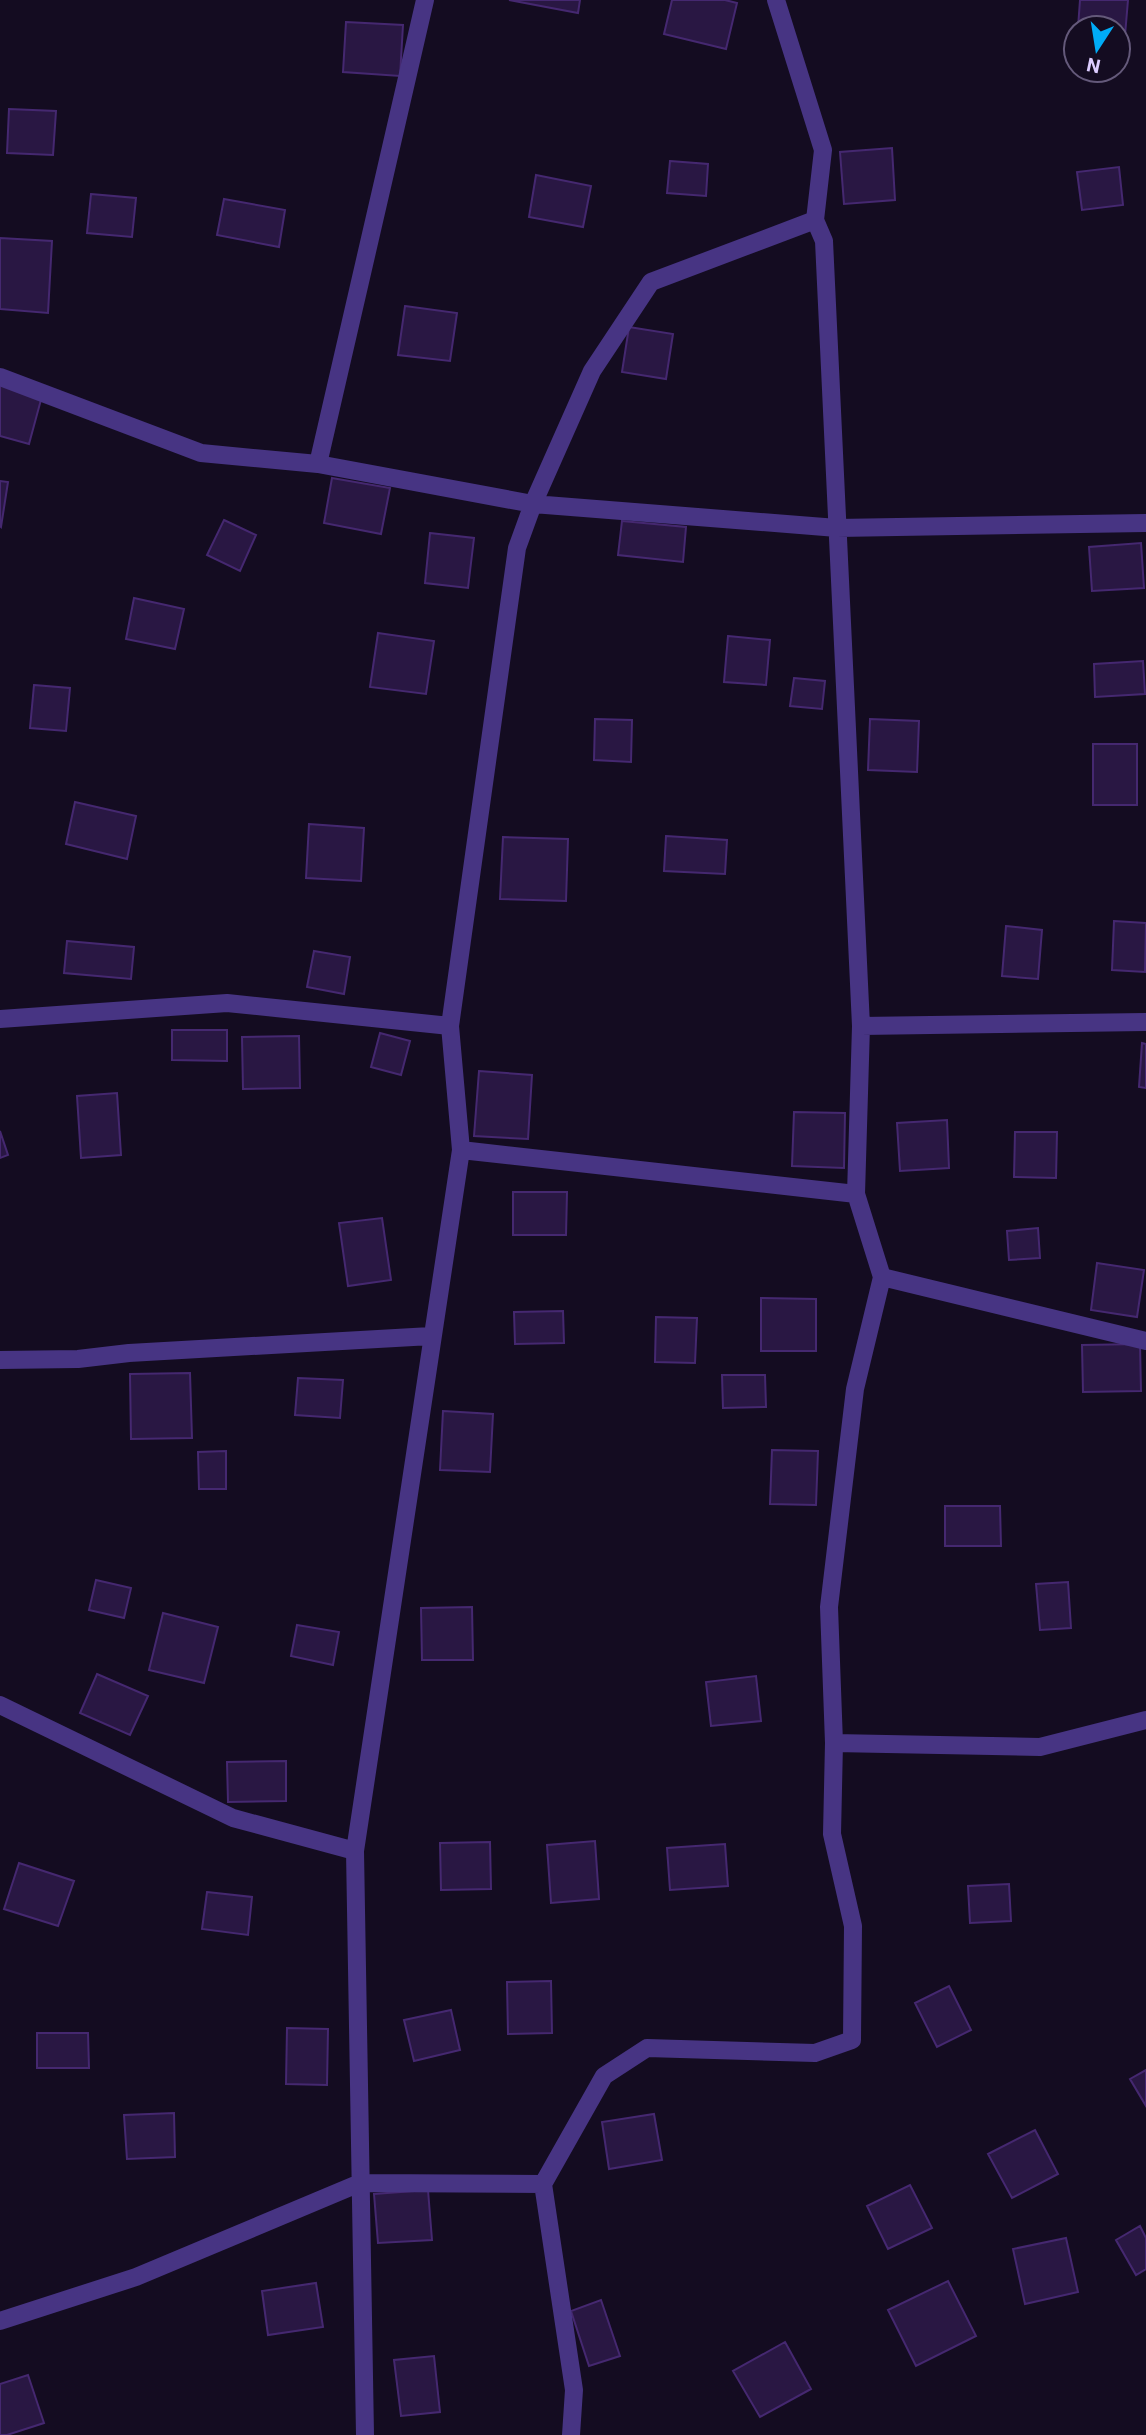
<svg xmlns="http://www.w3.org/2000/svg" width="1146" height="2435" font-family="Roboto,sans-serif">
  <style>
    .building { fill: #291743; stroke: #452870; stroke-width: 2 }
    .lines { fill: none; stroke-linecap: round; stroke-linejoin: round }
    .minor { stroke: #473483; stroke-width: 18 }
  </style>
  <rect width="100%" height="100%" fill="#140c21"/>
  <!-- building -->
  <path class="building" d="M509,0H580L578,13Z
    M672,0H725L737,3L726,49L664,34Z
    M1080,0H1128L1124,47H1118V28H1078Z
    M346,22L403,25L400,76L343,72Z
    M9,109L56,111L53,155L7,153Z
    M892,148L895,200L844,204L840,152Z
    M670,161L708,164L706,196L667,193Z
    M1119,167L1123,205L1082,210L1077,172Z
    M536,175L591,186L583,227L529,217Z
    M91,194L136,198L132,237L87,233Z
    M224,199L285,210L279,247L217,235Z
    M0,238L52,241L48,313L0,309Z
    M405,306L457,313L450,361L398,355Z
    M629,327L673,334L666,379L622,372Z
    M0,384L42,396L29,444L0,436Z
    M332,478L390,488L381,534L324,523Z
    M0,481L8,482L1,527L0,526Z
    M224,520L256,535L240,571L207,555Z
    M622,521L686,527L683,562L618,555Z
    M430,533L474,538L468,588L425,583Z
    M1141,543L1144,588L1092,591L1089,547Z
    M134,598L184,609L175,649L126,639Z
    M378,633L434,641L426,694L370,687Z
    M728,636L770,640L766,685L724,682Z
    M1143,661L1145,694L1095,697L1094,664Z
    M794,678L825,681L822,709L790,706Z
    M34,685L70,688L66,731L30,728Z
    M595,719L632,720L631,762L594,760Z
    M870,719L919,721L917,772L868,770Z
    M1093,744H1137V805H1093Z
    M75,802L136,816L127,859L66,844Z
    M309,824L364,828L361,881L306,878Z
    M666,836L727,840L725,874L664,871Z
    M503,837L568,839L566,901L500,899Z
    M1114,921L1146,923L1145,972L1112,970Z
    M1006,926L1042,930L1038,979L1002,976Z
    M67,941L134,947L131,979L64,973Z
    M314,951L350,957L344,994L307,987Z
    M172,1030H227V1061L172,1060Z
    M380,1033L410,1041L401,1075L371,1067Z
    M299,1036L300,1088L243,1089L242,1037Z
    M1142,1043L1146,1044V1088L1139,1087Z
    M479,1071L532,1075L528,1139L474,1136Z
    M117,1093L121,1155L81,1158L77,1096Z
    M794,1112L845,1113L844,1168L792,1166Z
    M947,1120L949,1168L900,1171L897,1123Z
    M0,1131L8,1155L0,1158Z
    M1015,1132H1057L1056,1178L1014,1177Z
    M513,1192H567L566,1235H513Z
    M382,1218L391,1280L348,1286L339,1223Z
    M1038,1228L1040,1258L1009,1260L1007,1231Z
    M1097,1263L1144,1270L1137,1317L1091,1310Z
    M761,1298L816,1299V1351H761Z
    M563,1311L564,1343L515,1344L514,1312Z
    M656,1317L697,1318L695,1363L655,1362Z
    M1140,1344L1141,1391L1083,1392L1082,1345Z
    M190,1373L192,1438L131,1439L130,1374Z
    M722,1375H765L766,1407L723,1408Z
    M298,1378L343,1380L340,1418L295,1415Z
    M443,1411L493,1414L490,1472L440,1470Z
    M772,1450L818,1451L816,1505L770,1504Z
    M226,1451V1489H199L198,1452Z
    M945,1506H1000L1001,1546H945Z
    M96,1580L131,1588L124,1618L89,1610Z
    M1068,1582L1071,1628L1040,1630L1036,1584Z
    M472,1607L473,1660H422L421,1608Z
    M163,1613L218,1627L204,1683L149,1670Z
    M297,1625L339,1632L333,1665L291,1656Z
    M97,1674L148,1696L130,1735L80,1713Z
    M756,1676L761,1721L711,1726L706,1682Z
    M286,1761V1801L228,1802L227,1762Z
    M595,1841L599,1899L551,1903L547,1845Z
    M490,1842L491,1889L441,1890L440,1843Z
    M725,1844L728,1886L670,1890L667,1848Z
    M19,1863L74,1881L58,1926L4,1909Z
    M1009,1884L1011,1921L970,1923L968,1886Z
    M207,1892L252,1897L248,1935L202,1929Z
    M551,1981L552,2033L508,2034L507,1982Z
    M949,1986L971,2030L937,2047L915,2003Z
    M451,2010L460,2050L414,2061L404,2020Z
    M287,2028L328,2029L327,2085L286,2084Z
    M37,2033H88L89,2068H37Z
    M1146,2070V2106L1130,2079Z
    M174,2113L175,2157L127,2159L124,2115Z
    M654,2114L662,2160L609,2169L602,2122Z
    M1035,2130L1058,2174L1012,2198L988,2154Z
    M910,2185L932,2228L888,2249L867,2206Z
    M428,2190L432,2240L378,2243L374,2194Z
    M1140,2226L1146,2238V2269L1136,2275L1116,2240Z
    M1066,2238L1078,2292L1025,2304L1013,2249Z
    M948,2281L976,2336L916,2366L888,2310Z
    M316,2283L323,2327L268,2335L262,2291Z
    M601,2300L620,2356L589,2366L571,2311Z
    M785,2342L811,2389L760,2417L733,2371Z
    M434,2356L440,2412L401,2416L394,2360Z
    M28,2375L44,2423L7,2435H0V2384Z"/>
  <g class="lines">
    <!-- minor -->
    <path class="minor" d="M0,377L201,453L318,464L533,504L837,528L1146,523
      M318,464L425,0
      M0,1019L227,1003L450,1026
      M861,1026L1146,1022
      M461,1150L856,1194
      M882,1277L1146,1341
      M0,1360L78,1359L129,1353L431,1336
      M0,1705L233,1818L355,1851
      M834,1743L1040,1747L1146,1720
      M0,2321L136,2277L360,2183L543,2184
      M365,2435L355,1851L461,1150L450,1026L517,548L533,504L592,371L651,282L815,220
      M571,2435L574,2390L543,2184L604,2076L647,2048L815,2053L852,2040L853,1926L832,1834L834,1743L829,1607L855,1389L882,1277L856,1194L861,1026L824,241L815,220L823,150L776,0"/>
  </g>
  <!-- north arrow -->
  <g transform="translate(1097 49) rotate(192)"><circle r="33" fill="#140c21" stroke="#64597a" stroke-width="2"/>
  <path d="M0-5L12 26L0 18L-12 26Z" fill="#00acf7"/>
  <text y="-10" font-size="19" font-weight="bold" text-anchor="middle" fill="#dcccff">N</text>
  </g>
</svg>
